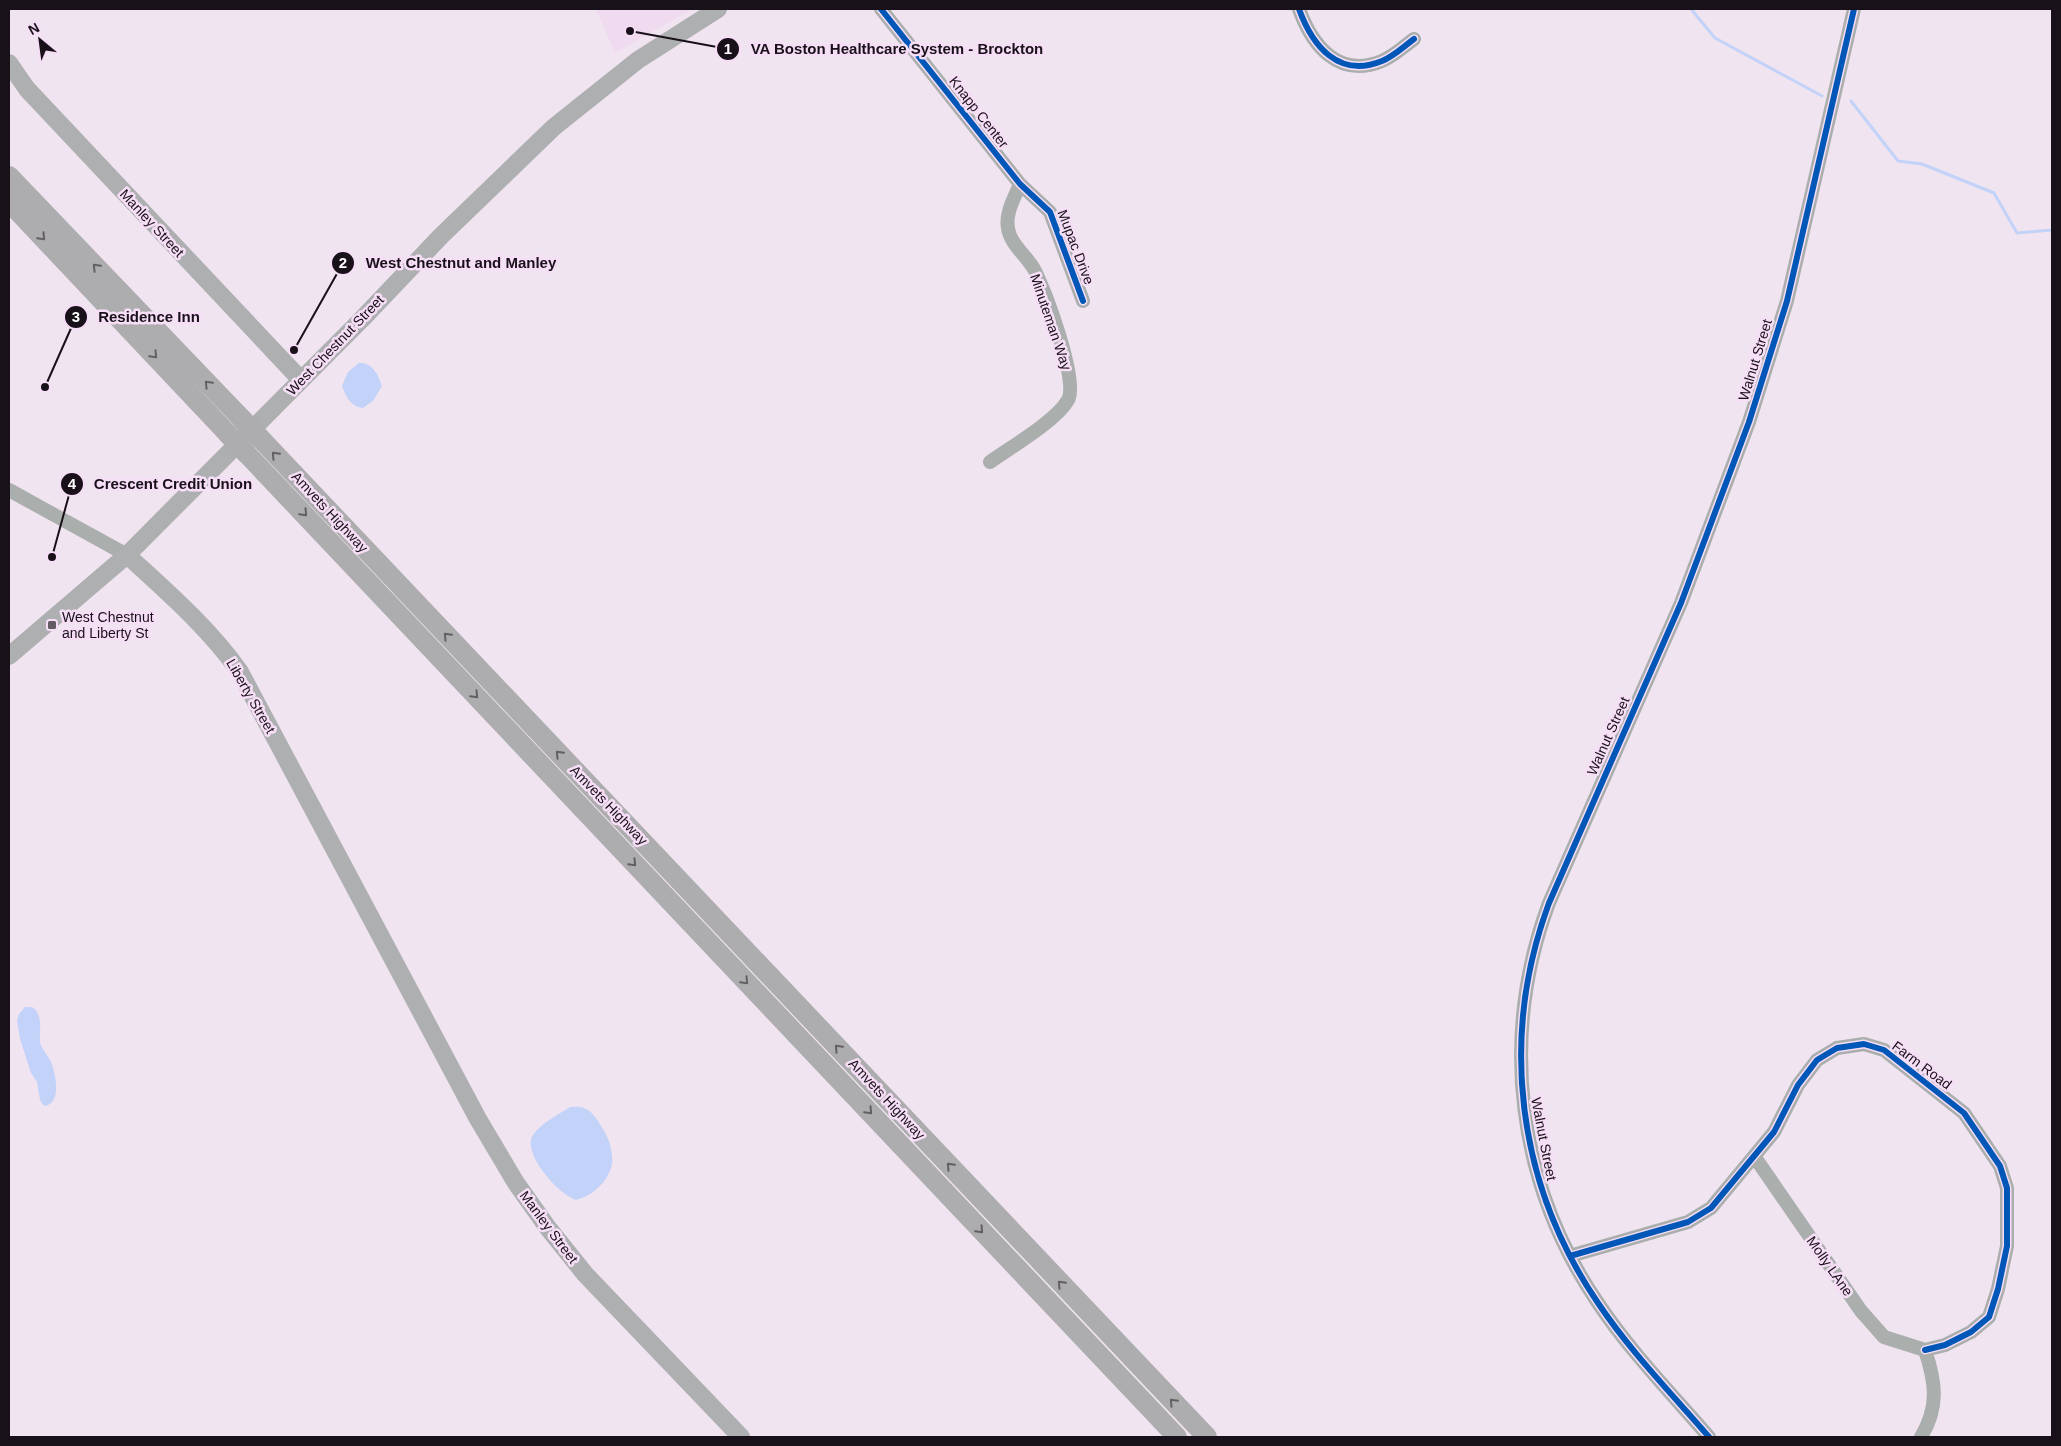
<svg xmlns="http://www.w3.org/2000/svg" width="2061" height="1446" font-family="Helvetica,sans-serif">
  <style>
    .built { fill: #efdaef }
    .water { fill: #c2d2f8 }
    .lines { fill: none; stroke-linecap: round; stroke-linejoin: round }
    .stream { stroke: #c2d2f8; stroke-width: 3 }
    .minor { stroke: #aaaeac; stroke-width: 14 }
    .major { stroke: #adafb0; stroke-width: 18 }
    .highway { stroke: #adadaf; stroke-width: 20 }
    .highway-bridge { stroke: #adadaf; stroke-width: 20 }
    .cycleway-casing { stroke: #f6def6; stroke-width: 9 }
    .cycleway { stroke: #0057b8; stroke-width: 6 }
    .oneway { stroke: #635f64 }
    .poi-dot { fill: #645b64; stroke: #f6def6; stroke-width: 2 }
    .labels { text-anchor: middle; stroke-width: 5; stroke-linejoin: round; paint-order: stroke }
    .street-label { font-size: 14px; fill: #191119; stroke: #f6def6 }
    .poi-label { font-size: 14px; fill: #191119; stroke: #f6def6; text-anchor: start }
    .leader { fill: none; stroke: #191119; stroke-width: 2 }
    .callout-dot { fill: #191119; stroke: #f6def6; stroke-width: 2 }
    .mark-label { font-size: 15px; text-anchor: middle; font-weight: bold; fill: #fff }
    .callout-label { font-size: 15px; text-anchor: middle; font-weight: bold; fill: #191119; stroke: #f6def6; stroke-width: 5; stroke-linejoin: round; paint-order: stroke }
  </style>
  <rect width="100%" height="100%" fill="#f0e4f0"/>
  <!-- built -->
  <path class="built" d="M596,9H692L615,53Z"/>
  <!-- water -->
  <path class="water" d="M359,363C372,362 378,374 382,386L373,401L363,408C351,407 346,397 342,386L348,372Z
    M25,1007H32C44,1015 39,1030 40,1042C41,1049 49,1056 51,1062C56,1074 62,1104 44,1106L40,1100L37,1082L31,1073L20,1039L17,1021L19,1014Z
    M570,1107C575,1107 581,1106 586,1109C592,1112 598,1120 601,1126C607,1135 611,1144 612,1155C615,1175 595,1196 576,1200C559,1195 521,1153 533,1135C541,1123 558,1115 570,1107Z"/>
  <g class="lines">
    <!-- stream -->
    <path class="stream" d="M1691,9L1715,38L1822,96
      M1851,101L1898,161L1922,164L1994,193L2017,233L2052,230"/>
    <!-- minor -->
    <path class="minor" d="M881,9L1020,184L1050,212L1083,301
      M1299,9C1312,45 1338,79 1382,61C1394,56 1403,47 1414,39
      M990,462C1011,447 1056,421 1068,400C1079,382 1045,289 1034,269C1026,255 1010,244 1008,228C1005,213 1015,197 1020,184
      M9,490L127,555
      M1754,1156L1861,1311L1884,1337L1925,1350
      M1570,1256L1688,1222L1711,1208L1774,1132L1798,1085L1817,1060L1837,1048L1864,1044L1884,1050L1964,1113L2000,1166L2007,1188V1246L1998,1289L1989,1317L1971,1332L1945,1345L1925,1350
      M1709,1437C1671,1393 1630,1351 1598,1303C1517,1184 1499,1038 1549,903L1681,603L1749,422L1787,301L1854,9
      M1921,1437C1939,1407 1936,1383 1925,1350"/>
    <!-- major -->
    <path class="major" d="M9,63L27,89L301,380
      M127,555C167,592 208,627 240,672L478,1119L516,1183L548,1228L585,1274L741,1437
      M9,656L127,555L363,318L441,236L554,127L638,60L718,9"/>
    <!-- highway -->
    <path class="highway" d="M9,176L242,419
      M9,202L228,434
      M260,438L1207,1437
      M246,453L1177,1437"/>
    <!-- highway-bridge -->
    <path class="highway-bridge" d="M242,419L260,438
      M228,434L246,453"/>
    <defs>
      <path id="cycleway" d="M881,9L1020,184L1050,212L1083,301
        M1299,9C1312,45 1338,79 1382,61C1394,56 1403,47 1414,39
        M1570,1256L1688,1222L1711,1208L1774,1132L1798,1085L1817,1060L1837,1048L1864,1044L1884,1050L1964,1113L2000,1166L2007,1188V1246L1998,1289L1989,1317L1971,1332L1945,1345L1925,1350
        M1709,1437C1671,1393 1630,1351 1598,1303C1517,1184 1499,1038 1549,903L1681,603L1749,422L1787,301L1854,9"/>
    </defs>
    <!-- cycleway casing -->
    <use href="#cycleway" class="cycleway-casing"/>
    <!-- cycleway -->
    <use href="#cycleway" class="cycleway"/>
  </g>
  <!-- one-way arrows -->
  <defs><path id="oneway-chevron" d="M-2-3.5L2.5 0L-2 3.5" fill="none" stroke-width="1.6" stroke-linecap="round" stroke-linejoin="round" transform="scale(1.25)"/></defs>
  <g class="oneway">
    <use href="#oneway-chevron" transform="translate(42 237) rotate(47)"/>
    <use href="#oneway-chevron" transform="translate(96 267) rotate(-134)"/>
    <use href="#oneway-chevron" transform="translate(154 355) rotate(47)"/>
    <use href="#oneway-chevron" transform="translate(208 384) rotate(-134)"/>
    <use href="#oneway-chevron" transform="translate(275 455) rotate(-133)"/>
    <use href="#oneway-chevron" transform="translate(304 513) rotate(47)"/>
    <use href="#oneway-chevron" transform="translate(447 636) rotate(-134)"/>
    <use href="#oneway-chevron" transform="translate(475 695) rotate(47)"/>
    <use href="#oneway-chevron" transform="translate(559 754) rotate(-134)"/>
    <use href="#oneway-chevron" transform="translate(633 863) rotate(46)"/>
    <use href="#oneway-chevron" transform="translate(745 981) rotate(47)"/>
    <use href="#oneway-chevron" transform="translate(838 1048) rotate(-133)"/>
    <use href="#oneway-chevron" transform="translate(869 1111) rotate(47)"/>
    <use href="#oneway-chevron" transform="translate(950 1166) rotate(-133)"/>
    <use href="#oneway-chevron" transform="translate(980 1230) rotate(47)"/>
    <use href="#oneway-chevron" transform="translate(1061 1284) rotate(-133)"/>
    <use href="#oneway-chevron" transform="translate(1173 1402) rotate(-133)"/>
  </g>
  <!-- markers -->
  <rect class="poi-dot" x="47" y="620" width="10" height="10" rx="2.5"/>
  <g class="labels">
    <!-- street labels -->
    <g class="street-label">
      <text transform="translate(979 112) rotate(52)" y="5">Knapp Center</text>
      <text transform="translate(152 223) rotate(47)" y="5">Manley Street</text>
      <text transform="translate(1076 247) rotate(69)" y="5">Mupac Drive</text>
      <text transform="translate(1051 322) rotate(71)" y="5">Minuteman Way</text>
      <text transform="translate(335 345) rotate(-46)" y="5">West Chestnut Street</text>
      <text transform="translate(1755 360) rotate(-73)" y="5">Walnut Street</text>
      <text transform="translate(330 512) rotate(47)" y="5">Amvets Highway</text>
      <text transform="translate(251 696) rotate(60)" y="5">Liberty Street</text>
      <text transform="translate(1608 736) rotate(-66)" y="5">Walnut Street</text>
      <text transform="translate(609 805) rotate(46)" y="5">Amvets Highway</text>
      <text transform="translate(1922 1065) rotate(37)" y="5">Farm Road</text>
      <text transform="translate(887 1099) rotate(47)" y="5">Amvets Highway</text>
      <text transform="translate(1544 1139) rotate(79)" y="5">Walnut Street</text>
      <text transform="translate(549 1227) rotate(53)" y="5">Manley Street</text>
      <text transform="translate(1830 1266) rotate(55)" y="5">Molly LAne</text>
    </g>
    <!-- poi labels -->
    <g class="poi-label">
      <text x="62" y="622">West Chestnut<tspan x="62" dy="16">and Liberty St</tspan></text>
    </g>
  </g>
  <!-- callouts -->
  <path class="leader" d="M630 31L728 49M294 350L343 263M45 387L76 317M52 557L72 484"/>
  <g class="callout-dot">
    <circle cx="630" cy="31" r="5"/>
    <circle cx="294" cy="350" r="5"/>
    <circle cx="45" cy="387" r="5"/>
    <circle cx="52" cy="557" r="5"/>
    <circle cx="728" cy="49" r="12"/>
    <circle cx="343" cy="263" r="12"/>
    <circle cx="76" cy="317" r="12"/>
    <circle cx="72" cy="484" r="12"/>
  </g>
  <g class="mark-label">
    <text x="728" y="54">1</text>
    <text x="343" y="268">2</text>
    <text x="76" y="322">3</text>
    <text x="72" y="489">4</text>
  </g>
  <g class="callout-label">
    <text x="897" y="54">VA Boston Healthcare System - Brockton</text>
    <text x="461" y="268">West Chestnut and Manley</text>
    <text x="149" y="322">Residence Inn</text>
    <text x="173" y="489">Crescent Credit Union</text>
  </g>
  <!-- border -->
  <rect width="2061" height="1446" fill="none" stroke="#191119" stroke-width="20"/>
  <!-- north arrow -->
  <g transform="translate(40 40) rotate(331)" stroke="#f6def6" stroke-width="4" paint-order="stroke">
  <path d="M0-4L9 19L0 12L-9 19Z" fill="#191119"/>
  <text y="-8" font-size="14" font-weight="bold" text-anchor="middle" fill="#191119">N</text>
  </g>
</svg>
